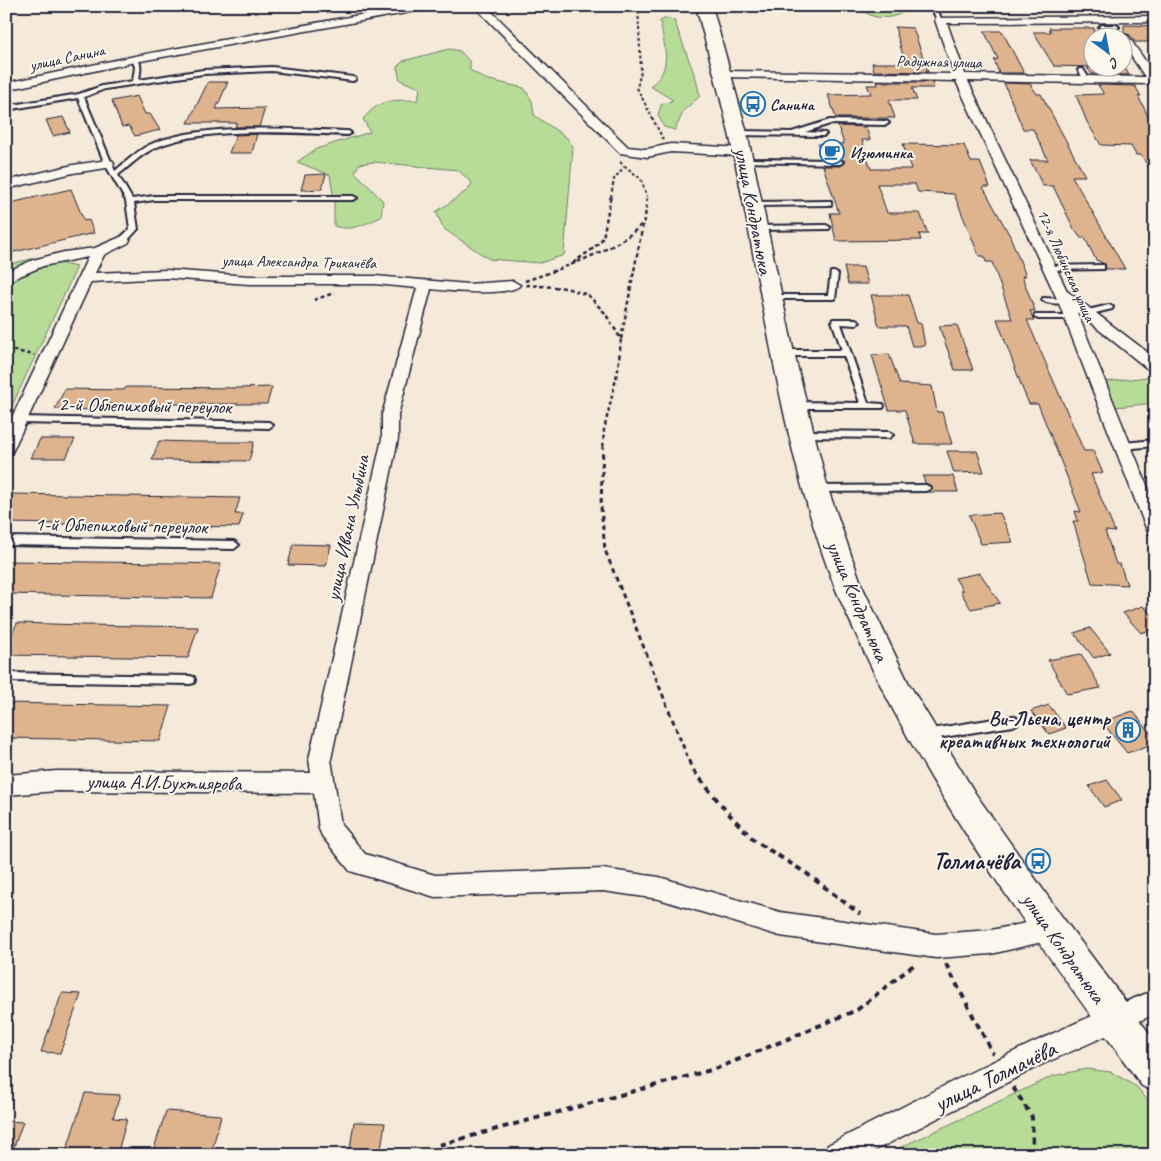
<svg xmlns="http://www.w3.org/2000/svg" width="1161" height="1161" font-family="Caveat,sans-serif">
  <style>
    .green { fill: #b7dc97; stroke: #6c7f69 }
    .building { fill: #deb48f; stroke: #22223b }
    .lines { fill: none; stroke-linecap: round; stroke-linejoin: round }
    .lane-casing { stroke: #22223b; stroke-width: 4 }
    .street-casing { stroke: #22223b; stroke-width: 3 }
    .primary-casing { stroke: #22223b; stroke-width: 3 }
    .path-far3 { stroke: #22223b; stroke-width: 2; stroke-dasharray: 3 2.5; stroke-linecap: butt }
    .path-far2 { stroke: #22223b; stroke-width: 2.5; stroke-dasharray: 4 3; stroke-linecap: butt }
    .path-far1 { stroke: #22223b; stroke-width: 3; stroke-dasharray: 5 4; stroke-linecap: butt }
    .path { stroke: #22223b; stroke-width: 4; stroke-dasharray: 6 5; stroke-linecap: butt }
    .lane { fill: #fbf7ec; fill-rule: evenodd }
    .street { fill: #fbf7ec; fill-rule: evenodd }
    .primary { fill: #fbf7ec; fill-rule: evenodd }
    .labels { text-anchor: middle; stroke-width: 4; stroke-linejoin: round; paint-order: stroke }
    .far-street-label { font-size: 16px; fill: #22223b; stroke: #fbf7ec }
    .far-poi-label { font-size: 16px; font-weight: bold; fill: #22223b; stroke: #fbf7ec; text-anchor: start }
    .street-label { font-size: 20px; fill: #22223b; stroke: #fbf7ec }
    .poi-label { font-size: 20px; font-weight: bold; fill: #22223b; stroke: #fbf7ec; text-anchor: end }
    .near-poi-label { font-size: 24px; font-weight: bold; fill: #22223b; stroke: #fbf7ec; text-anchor: end }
    .near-street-label { font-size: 24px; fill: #22223b; stroke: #fbf7ec }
  </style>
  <rect width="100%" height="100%" fill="#f5ead9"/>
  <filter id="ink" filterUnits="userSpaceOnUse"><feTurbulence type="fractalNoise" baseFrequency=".02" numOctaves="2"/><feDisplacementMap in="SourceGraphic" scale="10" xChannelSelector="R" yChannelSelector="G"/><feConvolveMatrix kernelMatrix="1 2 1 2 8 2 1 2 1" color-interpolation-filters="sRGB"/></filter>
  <g filter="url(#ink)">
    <!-- green -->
    <path class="green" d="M865,6H909C901,19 876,21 865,12Z
      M666,18L674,20L696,79L700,96L684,110L675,130L664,127L658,115L661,105L673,100L650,86C674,69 664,47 660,21Z
      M449,49L460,51L470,62V70L485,79L524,88L532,101L534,115L567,138L573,147L564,255L540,263L489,259L444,229L436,212L468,190L472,183L458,170L374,162L359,164L355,172L383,201L381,217C365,224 351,232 334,226V199L330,175L297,162L316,149L370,132L363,119C382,97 391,101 418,100L420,88L400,80L397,67L403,61Z
      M35,258L77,267L9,412H6V265Z
      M1155,376V403L1116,407L1105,382Z
      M1086,1069L1111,1072L1137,1087L1155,1110V1155H884L1053,1076Z"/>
    <!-- building -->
    <path class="building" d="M1124,25L1155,26V42H1135L1130,35L1124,33Z
      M895,27L913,28L928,72L874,71L872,63H900L899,59H904Z
      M1049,28H1094V67L1054,66L1033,32H1051Z
      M984,31H1002L1024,73H999L994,60L998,59Z
      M1087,68H1125L1129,75L1092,74Z
      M208,82H228L216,109L265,108L259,127H235L237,123H188Z
      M877,82H932L934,88H912L917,100H889L895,118H836L828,95L871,94L867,85H878Z
      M1004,83L1030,84L1037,94H1041L1085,176H1072L1125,269H1106L1105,264L1096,260L1085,238H1081L1074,229L1053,186H1043L1030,160H1048L1033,129H1023Z
      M1098,85L1135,86L1141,96H1138L1155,130V177L1141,155H1136L1131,146L1101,145L1087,122L1076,95L1104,94Z
      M137,96L145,114H150L160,130L135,136L129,126L122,127L112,101Z
      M63,117L70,132L53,136L46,120Z
      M838,126L866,127L870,140H862L871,169H911L903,144L964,145L971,162H980L990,187H983L1010,236L1026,276H1022L1035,311H1030L1034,320H1027L1084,451H1093L1103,473L1091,474L1115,532L1105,531L1116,564H1120L1127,585L1092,583L1073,521H1078L1075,511L1081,512L1038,404H1029L1023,390L997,319H1012L992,262H986L984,256H979L954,194L918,192L915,184H877L887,213H920L928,234H919L921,240L836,241L830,213H839L823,166H840L845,161L840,158H821L818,144H844Z
      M257,134L252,153H229L236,135Z
      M326,174L322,189L301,190L305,175Z
      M71,189L84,221L89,220L94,233L6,254V204Z
      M844,267H863L868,284H848Z
      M871,295H908L917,323H921L925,346H912L906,326H879Z
      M957,325L973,370H955L939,326Z
      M889,354L900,384L932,386L937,412H942L952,444H915L905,410H889L872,355Z
      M126,387L239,388L272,387L267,404H101L98,410L55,409L65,389L124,390Z
      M40,439H75L66,458H31Z
      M159,441L194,442H254L249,461L152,460Z
      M947,451H977L984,472L954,473Z
      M923,476H953L958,492H928L933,487L925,483Z
      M12,494L240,498L235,514H243L239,527L6,523V506Z
      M1000,513L1013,542L981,544L969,515Z
      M293,544L331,545L326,566L288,565Z
      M6,561L175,563L221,564L211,598L6,594Z
      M980,573L1000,603L971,609L960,591H963L955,578Z
      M1143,606L1155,618V628L1141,633L1123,613Z
      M17,623L84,625L198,627L188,658L6,655V648Z
      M1090,628L1110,653L1094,658L1074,633Z
      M1081,654L1101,688L1067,694L1048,660Z
      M6,703L51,704L171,706L160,741L6,738Z
      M1049,705L1066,728L1049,734L1031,711Z
      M1133,711L1155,739V743L1127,753L1102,722Z
      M1107,780L1122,800L1104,807L1089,786Z
      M62,993L81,994L60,1053L41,1052Z
      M85,1093L120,1095L113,1118L127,1119L117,1155H65Z
      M166,1111L221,1115L211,1155H152Z
      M6,1121L23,1122L11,1155H6Z
      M354,1122L385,1123L380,1155H349Z"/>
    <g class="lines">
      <defs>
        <path id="lane" d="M930,6H936L942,21H938Z
          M1102,25H1116L1119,27L1116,29L1100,28L1099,27Z
          M135,57C143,62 140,72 139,80L203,70L272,67L353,77L356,79L353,81L272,71L203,74L105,89L84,97L115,171C126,162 137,151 149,145C199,122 293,129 348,131L351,133L348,135C294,133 203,126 155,148C141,154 130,166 118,175L132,199L154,196H353L357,198L353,200H154L134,203L138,229L126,242H120V238L130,229L126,201L105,164L78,98L6,110V106L79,94L102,86L133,81L135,67L132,59Z
          M1079,69H1083L1090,80L1089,81H1085L1078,70Z
          M830,120L886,121L889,123L886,125L830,124L805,132L825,133L826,134L823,136L738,135L735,133L738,131L792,132Z
          M744,159L840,160L843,162L840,164L742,162L741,161Z
          M828,201H831V205L753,206L749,204L753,202Z
          M826,225L830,227L829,229L757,230L753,228L757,226Z
          M1101,265H1104V269L1048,270L1044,268L1048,266Z
          M831,272H834L838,274L835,299H771L767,297L771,295H828Z
          M1043,298L1065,299L1069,301C1063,305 1048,304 1042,300Z
          M1109,305L1113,307L1112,309L1087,315L1083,313L1084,311Z
          M1035,315H1072L1076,317L1072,319H1038L1034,317Z
          M833,319H856L860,322L856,325L841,324L868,403L883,404L884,406L883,408H796L792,405L796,402L860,403L844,356H783L779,353L783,350H842L832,321Z
          M19,417L269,422L273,425L269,428L19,423L15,420Z
          M803,431L889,432L893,435L889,438L803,437L799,434Z
          M1155,440V446L1123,449L1119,446L1123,443Z
          M926,485L931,488L926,491L815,492L810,489L815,486Z
          M6,537L234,541L239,545L234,549L6,545Z
          M6,673L190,676L194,677L195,680L194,683L190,684L6,681Z
          M1013,716L1017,718L1019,721L1017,724L1013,726L925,740L921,738L919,735L921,732L925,730Z"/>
        <path id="street" d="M409,6H433L428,9L135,62L6,90V83L135,56Z
          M471,6H484L489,9L628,147L647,149L671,144L742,148L748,152L742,156L671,152L647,157L620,153L481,13Z
          M1155,16V22L947,23L965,74L1145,77L1124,45V38H1119L1124,35L1128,36L1155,75V87L1149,84L968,81L1067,291L1155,358V371L1149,370L1077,312L1155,505V535L1149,533L1146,528L1058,301L956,81L723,77L717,74L723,71L954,74L935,20L936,18Z
          M108,160L113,161L114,164L113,167L73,173L6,189V181L73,165Z
          M123,236L130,240L128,243L104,255L95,273L166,270L249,276H375L468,284L513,281L520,285C511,297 447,291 431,289L398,415V439L331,759L341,825L365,854L435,875L603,869L659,877L780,912L936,934L991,930L1051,918L1059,922L1063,930L1059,938L991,954L936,958L780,936L659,899L603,891L435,897L350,871L322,836L319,829L314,793L57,791L6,795V775L57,771L311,773L309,759L382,439V415L417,288L375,284H249L166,278L91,282L14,448L12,452L6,454V430L88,257L43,266L6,282V272L33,260L64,252L95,248Z
          M1155,990V1014L1043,1064L866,1155H825L828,1145C936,1090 1042,1034 1155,990Z"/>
        <path id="primary" d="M696,6H712L747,133L794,353L828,489L862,586L909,684L975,793L1063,918L1155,1041V1092L1142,1086C1040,945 934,803 861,645C852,625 842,605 834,585C778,440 763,284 729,133C719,91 707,48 696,6Z"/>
      </defs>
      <!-- lane casing -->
      <use href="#lane" class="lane-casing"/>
      <!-- street casing -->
      <use href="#street" class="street-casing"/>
      <!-- primary casing -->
      <use href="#primary" class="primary-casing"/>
      <!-- path-far3 -->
      <path class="path-far3" d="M638,6L641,71L637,88L663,139
        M620,162L641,179L647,197
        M611,197L614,179L624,167"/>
      <!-- path-far2 -->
      <path class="path-far2" d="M573,263L595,247L603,238L611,195
        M525,281C555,271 630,246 645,219L647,195
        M526,285L566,288L588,295L605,313L621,339L618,370L604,430L603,445
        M314,300L334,293
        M621,339L643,224
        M6,349L34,355"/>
      <!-- path-far1 -->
      <path class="path-far1" d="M603,444L601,507L605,550L689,761"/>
      <!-- path -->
      <path class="path" d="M689,760L693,770L727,812L755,841L806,873L860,914
        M946,964L993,1054
        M1013,1087L1032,1117L1033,1155
        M439,1145L718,1068L857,1010L915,964"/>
      <!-- lane -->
      <use href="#lane" class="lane"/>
      <!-- street -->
      <use href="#street" class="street"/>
      <!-- primary -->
      <use href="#primary" class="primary"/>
    </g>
  </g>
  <!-- icons -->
  <defs>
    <symbol id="bus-ring" viewBox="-11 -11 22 22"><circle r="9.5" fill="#fbf7ec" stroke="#1f6fb2" stroke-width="1.5"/><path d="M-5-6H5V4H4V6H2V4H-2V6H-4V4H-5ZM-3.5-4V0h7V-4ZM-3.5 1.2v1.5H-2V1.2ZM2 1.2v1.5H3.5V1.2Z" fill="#1f6fb2"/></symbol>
    <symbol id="cafe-ring" viewBox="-11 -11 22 22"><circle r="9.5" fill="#fbf7ec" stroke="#1f6fb2" stroke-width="1.5"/><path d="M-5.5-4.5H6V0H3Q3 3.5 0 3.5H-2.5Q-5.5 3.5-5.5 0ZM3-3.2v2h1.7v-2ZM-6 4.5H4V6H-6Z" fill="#1f6fb2"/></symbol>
    <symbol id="building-ring" viewBox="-11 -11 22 22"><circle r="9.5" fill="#fbf7ec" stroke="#1f6fb2" stroke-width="1.5"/><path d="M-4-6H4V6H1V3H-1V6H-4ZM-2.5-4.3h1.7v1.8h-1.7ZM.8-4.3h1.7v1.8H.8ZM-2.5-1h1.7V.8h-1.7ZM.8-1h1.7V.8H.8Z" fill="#1f6fb2"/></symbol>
  </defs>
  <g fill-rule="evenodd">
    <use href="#bus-ring" x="739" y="90" width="28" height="28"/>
    <use href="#cafe-ring" x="818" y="138" width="28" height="28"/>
    <use href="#building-ring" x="1114" y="716" width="28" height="28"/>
    <use href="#bus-ring" x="1024" y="847" width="28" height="28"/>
  </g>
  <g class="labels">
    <!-- far-street labels -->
    <g class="far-street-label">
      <text transform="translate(67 57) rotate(-12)" y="6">улица Санина</text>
      <text transform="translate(939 61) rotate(1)" y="6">Радужная улица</text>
      <text transform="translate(299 261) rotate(1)" y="6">улица Александра Трикачёва</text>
      <text transform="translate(1067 265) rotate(66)" y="6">12-я Любинская улица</text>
    </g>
    <!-- far-poi labels -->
    <g class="far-poi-label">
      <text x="770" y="110">Санина</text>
      <text x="850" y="158">Изюминка</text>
    </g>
    <!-- street labels -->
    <g class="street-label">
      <text transform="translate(754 211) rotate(79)" y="7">улица Кондратюка</text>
      <text transform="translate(145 405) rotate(1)" y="7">2-й Облепиховый переулок</text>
      <text transform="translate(121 525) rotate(1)" y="7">1-й Облепиховый переулок</text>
      <text transform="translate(347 528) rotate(-78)" y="7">улица Ивана Улыбина</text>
      <text transform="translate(858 601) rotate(67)" y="7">улица Кондратюка</text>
      <text transform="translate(164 782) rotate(1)" y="7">улица А.И.Бухтиярова</text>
      <text transform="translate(1064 948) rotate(55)" y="7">улица Кондратюка</text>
    </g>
    <!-- poi labels -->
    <g class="poi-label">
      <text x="1110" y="725">Ви-Льена, центр<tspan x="1110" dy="23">креативных технологий</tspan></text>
    </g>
    <!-- near-poi labels -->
    <g class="near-poi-label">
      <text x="1020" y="869">Толмачёва</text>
    </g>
    <!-- near-street labels -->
    <g class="near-street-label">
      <text transform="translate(995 1076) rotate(-26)" y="8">улица Толмачёва</text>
    </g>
  </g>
  <!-- margin -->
  <rect width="1161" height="1161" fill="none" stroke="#fbf7ec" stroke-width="25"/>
  <rect x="12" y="12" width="1136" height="1136" fill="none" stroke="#22223b" stroke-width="2" filter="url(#ink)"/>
  <!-- north arrow -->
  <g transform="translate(1108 52) rotate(148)"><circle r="24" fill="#fbf7ec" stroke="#a4a2a5"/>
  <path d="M0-4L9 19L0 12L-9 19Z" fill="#1f6fb2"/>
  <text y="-8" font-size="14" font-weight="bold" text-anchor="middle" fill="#22223b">С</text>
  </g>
</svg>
